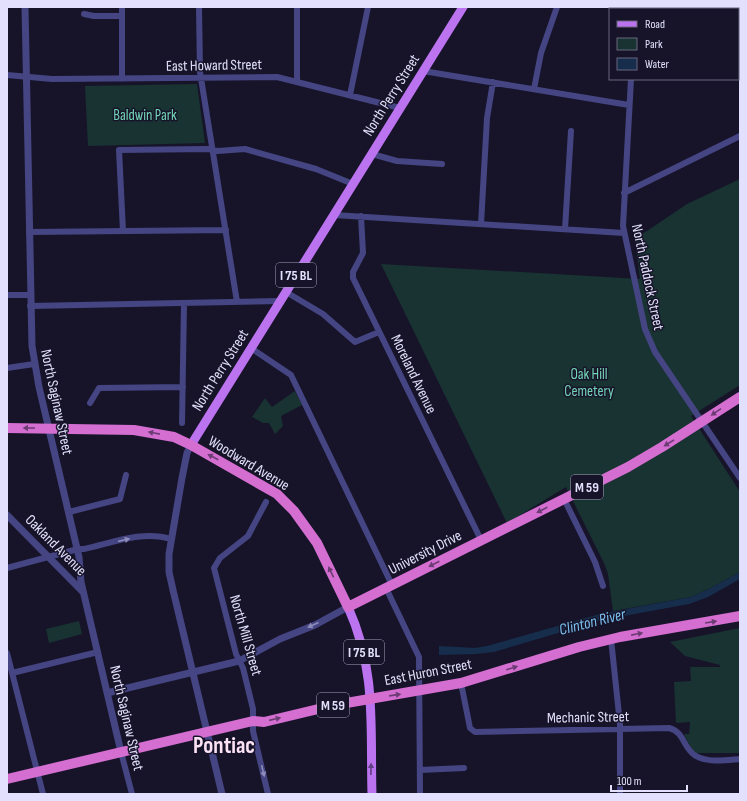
<svg xmlns="http://www.w3.org/2000/svg" width="747" height="801" font-family="'Sofia Sans Condensed',sans-serif">
  <style>
    .green { fill: #183331 }
    .water { fill: #162d4c }
    .lines { fill: none; stroke-linecap: round; stroke-linejoin: round }
    .minor { stroke: #454583; stroke-width: 6 }
    .tertiary { stroke: #454583; stroke-width: 7 }
    .primary { stroke: #bb73f0; stroke-width: 9 }
    .trunk { stroke: #d46ed0; stroke-width: 10 }
    .oneway { fill: #6c3c75 }
    .oneway2 { fill: #8c8bb9 }
    .oneway3 { fill: #613f83 }
    .labels { text-anchor: middle; stroke-width: 3; stroke-linejoin: round; paint-order: stroke }
    .shield { fill: #17142a; stroke: #a5a3bd; stroke-width: 1 }
    .shield-label { font-size: 14px; font-weight: bold; fill: #e2e0fc }
    .street-label { font-size: 15px; fill: #e2e0fc; stroke: #17142a }
    .park-label { font-size: 15px; fill: #73d5b7; stroke: #17142a }
    .water-label { font-size: 16px; font-style: italic; fill: #7ac0f0; stroke: #17142a }
    .town-label { font-size: 23px; font-weight: bold; fill: #fce2f4; stroke: #17142a }
  </style>
  <rect width="100%" height="100%" fill="#17142a"/>
  <!-- green -->
  <path class="green" d="M197,84L205,143L88,146L85,86Z
    M740,179V385L691,416L740,492V572L711,588L691,597L613,611L608,574L604,563L566,487L507,523L381,264L640,279L635,239L687,204Z
    M295,391L302,405L281,416L283,426L275,434L269,423H263L252,417L265,398L272,407Z
    M79,621L82,634L49,643L46,629Z
    M740,628V753H697L692,750L684,734H689L690,722L676,723L674,682L691,681L690,667H720V665L685,656L670,642Z"/>
  <!-- water -->
  <path class="water" d="M740,572V579L708,597L689,604L602,620L494,652L476,654L439,655V646L475,648L487,646L600,614L691,597L711,588Z"/>
  <g class="lines">
    <!-- minor -->
    <path class="minor" d="M122,7V79
      M199,7L200,72L237,302
      M297,7V82
      M634,9V7
      M84,14L94,16H122
      M423,71L629,105
      M7,75L52,79L277,77L400,108
      M631,79L623,226L645,329L655,352L740,478
      M534,89L541,53L557,7
      M350,95L368,7
      M372,154L397,161L442,164
      M624,193L740,136
      M334,215L624,233
      M361,216L363,253L353,272V278L481,540
      M481,224L487,118L493,82
      M565,229L571,131
      M123,231L119,150L208,149L218,151L245,149L316,169L353,184
      M29,232L226,230
      M286,292L323,314L355,342L379,332
      M7,295H30
      M30,306L280,301
      M251,348L291,375L392,585
      M7,368L34,364
      M90,403L99,388L183,387
      M182,423L184,303
      M564,499L595,562L603,586
      M266,502L248,536L220,558L214,568L236,654L243,668L253,709V731L268,794
      M69,512L120,499L126,475
      M7,568L78,549H84C112,543 142,530 171,539
      M386,588L419,657L420,794
      M611,639L620,724V794
      M7,653L43,794
      M12,673L98,652
      M461,683L470,728L475,732L669,728C685,732 683,749 696,756C708,763 727,760 740,759
      M121,752L132,794
      M420,770L464,768"/>
    <!-- tertiary -->
    <path class="tertiary" d="M25,7L32,346L39,387L79,557L81,582L121,752
      M191,445L187,453L182,478L169,554V572L173,590L222,794
      M7,515L83,592
      M107,693L239,661L280,639L315,625L348,607"/>
    <!-- primary -->
    <path class="primary" d="M191,445L463,7
      M348,607C377,671 370,727 372,794"/>
    <!-- trunk -->
    <path class="trunk" d="M7,428L134,430L174,437L191,445L277,494L294,511L317,543L348,607L628,467L662,447L740,397
      M7,779L253,721L264,722L335,705L461,683L579,647L620,637L740,616"/>
  </g>
  <!-- one-way arrows -->
  <defs><path id="oneway-solid" d="M-6-.8H1V-3.2L6.5 0L1 3.2V.8H-6Z"/></defs>
  <g class="oneway">
    <use href="#oneway-solid" transform="translate(716 412) rotate(146)"/>
    <use href="#oneway-solid" transform="translate(29 428) rotate(180)"/>
    <use href="#oneway-solid" transform="translate(154 433) rotate(-169)"/>
    <use href="#oneway-solid" transform="translate(669 443) rotate(148)"/>
    <use href="#oneway-solid" transform="translate(213 457) rotate(-152)"/>
    <use href="#oneway-solid" transform="translate(542 510) rotate(153)"/>
    <use href="#oneway-solid" transform="translate(434 564) rotate(153)"/>
    <use href="#oneway-solid" transform="translate(331 572) rotate(-116)"/>
    <use href="#oneway-solid" transform="translate(711 622) rotate(-9)"/>
    <use href="#oneway-solid" transform="translate(637 634) rotate(-11)"/>
    <use href="#oneway-solid" transform="translate(512 668) rotate(-17)"/>
    <use href="#oneway-solid" transform="translate(395 695) rotate(-8)"/>
    <use href="#oneway-solid" transform="translate(275 719) rotate(-13)"/>
  </g>
  <g class="oneway2">
    <use href="#oneway-solid" transform="translate(124 540) rotate(-13)"/>
    <use href="#oneway-solid" transform="translate(313 625) rotate(156)"/>
    <use href="#oneway-solid" transform="translate(263 771) rotate(77)"/>
  </g>
  <use class="oneway3" href="#oneway-solid" transform="translate(371 769) rotate(-89)"/>
  <g class="labels">
    <!-- shield labels -->
    <g class="shield">
      <rect x="276" y="263" width="40" height="24" rx="3"/>
      <rect x="571" y="475" width="32" height="24" rx="3"/>
      <rect x="344" y="640" width="40" height="24" rx="3"/>
      <rect x="317" y="693" width="32" height="24" rx="3"/>
    </g>
    <g class="shield-label">
      <text x="296" y="280">I 75 BL</text>
      <text x="587" y="492">M 59</text>
      <text x="364" y="657">I 75 BL</text>
      <text x="333" y="710">M 59</text>
    </g>
    <!-- street labels -->
    <g class="street-label">
      <text transform="translate(214 65) rotate(-1)" y="5">East Howard Street</text>
      <text transform="translate(391 95) rotate(-58)" y="5">North Perry Street</text>
      <text transform="translate(648 277) rotate(78)" y="5">North Paddock Street</text>
      <text transform="translate(220 370) rotate(-58)" y="5">North Perry Street</text>
      <text transform="translate(414 374) rotate(64)" y="5">Moreland Avenue</text>
      <text transform="translate(57 402) rotate(78)" y="5">North Saginaw Street</text>
      <text transform="translate(249 463) rotate(31)" y="5">Woodward Avenue</text>
      <text transform="translate(56 545) rotate(45)" y="5">Oakland Avenue</text>
      <text transform="translate(425 552) rotate(-27)" y="5">University Drive</text>
      <text transform="translate(246 635) rotate(74)" y="5">North Mill Street</text>
      <text transform="translate(428 672) rotate(-11)" y="5">East Huron Street</text>
      <text transform="translate(588 717) rotate(-1)" y="5">Mechanic Street</text>
      <text transform="translate(127 718) rotate(77)" y="5">North Saginaw Street</text>
    </g>
    <!-- park labels -->
    <g class="park-label">
      <text x="145" y="120">Baldwin Park</text>
      <text x="589" y="379">Oak Hill<tspan x="589" dy="17">Cemetery</tspan></text>
    </g>
    <!-- water labels -->
    <g class="water-label">
      <text transform="translate(592 621) rotate(-14)" y="6">Clinton River</text>
    </g>
    <!-- town labels -->
    <g class="town-label">
      <text x="224" y="753">Pontiac</text>
    </g>
  </g>
  <!-- border -->
  <rect width="747" height="801" fill="none" stroke="#e2e0fc" stroke-width="16"/>
  <!-- legend -->
  <rect x="609" y="8" width="130" height="72" fill="#17142a" stroke="#68667e"/>
  <rect x="617" y="21" width="20" height="6" fill="#bb73f0" stroke="#68667e"/>
  <text x="645" y="28" font-size="12" fill="#e2e0fc">Road</text>
  <rect x="617" y="38" width="20" height="12" fill="#183331" stroke="#68667e"/>
  <text x="645" y="48" font-size="12" fill="#e2e0fc">Park</text>
  <rect x="617" y="58" width="20" height="12" fill="#162d4c" stroke="#68667e"/>
  <text x="645" y="68" font-size="12" fill="#e2e0fc">Water</text>
  <!-- scale -->
  <path d="M611 785v6h76v-6" fill="none" stroke="#e2e0fc" stroke-width="2"/>
  <text x="617" y="785" font-size="12" fill="#e2e0fc" stroke="#17142a" stroke-width="3" paint-order="stroke">100 m</text>
</svg>
